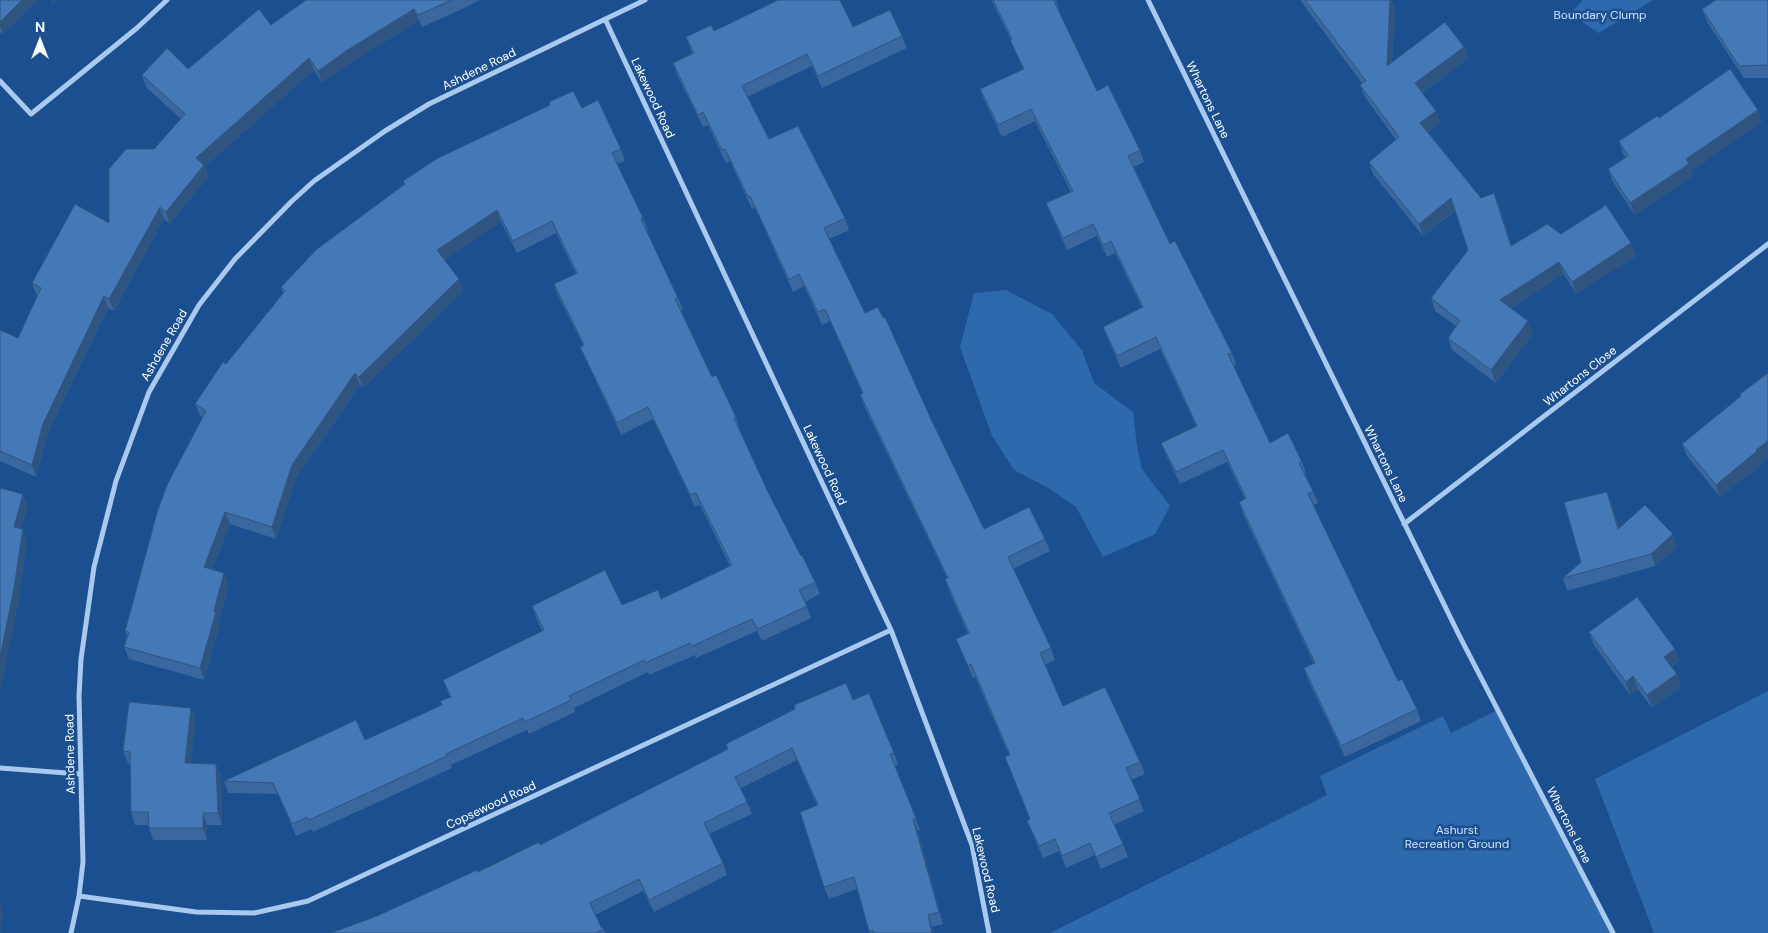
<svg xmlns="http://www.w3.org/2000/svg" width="1768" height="933" font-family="'DM Sans',sans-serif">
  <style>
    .green { fill: #2e69ad }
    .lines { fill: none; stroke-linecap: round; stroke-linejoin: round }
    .minor { stroke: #a9c9ee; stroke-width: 5 }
    .wall { fill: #3a679d }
    .shaded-wall { fill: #305480 }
    .building { fill: #4478b7; stroke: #305480 }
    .labels { text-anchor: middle; stroke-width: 5; stroke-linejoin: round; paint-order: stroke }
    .park-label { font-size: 12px; fill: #cfe3fa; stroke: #1b4f8f }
    .street-label { font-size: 12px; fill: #fff; stroke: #1b4f8f }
  </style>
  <rect width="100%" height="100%" fill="#1b4f8f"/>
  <!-- green -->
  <path class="green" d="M1583,0H1653L1599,33L1570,14Z
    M1006,290L1052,314L1082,350L1094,383L1133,412L1137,446L1142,469L1170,506L1155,534L1103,557L1076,507L1050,489L1014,470L992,436L960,347L974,293Z
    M1768,691V933H1654L1595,779Z
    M1497,710L1613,933H1050L1327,795L1320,776L1443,716L1451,733Z"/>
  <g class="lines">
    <!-- minor -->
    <path class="minor" d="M1148,0L1459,635L1613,933
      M605,19L891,630L972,845L989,933
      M0,81L31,114L137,28L167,0
      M1404,524L1768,244
      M0,768L80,774
      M79,896L196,912L254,913L308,901L891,630
      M71,933L79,896L83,862L79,696L81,659L94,567L116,481L149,392L199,305L235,259L292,201L314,181L385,131L429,104L645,0"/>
  </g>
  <!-- wall -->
  <path class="wall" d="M0,0L3,35L0,32Z
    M306,0H480L458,11L422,27L419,20L351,63L322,83L314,70L205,166L208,177L170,224L164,219L114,311L108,308L47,435L36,477L0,461V330L18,338L37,296L32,283L109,223L154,149L181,119L146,87L142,75L188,69L271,25Z
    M991,0H1056L1060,11L1059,12L1097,91L1140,150L1144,162L1134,167L1170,244L1232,353L1236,364L1234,366L1270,443L1302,462L1306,473L1305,474L1313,491L1318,503L1313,505L1398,681L1417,709L1421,721L1345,757L1308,680L1304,668L1314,664L1243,514L1239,502L1245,499L1227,462L1180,484L1166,455L1161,443L1196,426L1160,349L1121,368L1107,338L1103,327L1142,308L1115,253L1107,257L1097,236L1067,250L1051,215L1046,203L1071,192L1035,121L1002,137L984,100L980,89L1023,69L1015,52L1011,40Z
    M1300,0H1392L1395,8L1392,62L1464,47L1468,59L1422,93L1436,111L1440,123L1428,132L1481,198L1499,205L1512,246L1561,234L1636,256L1576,294L1564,274L1511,308L1533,334L1496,383L1452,350L1448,338L1456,326L1435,311L1431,298L1468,250L1455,211L1423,236L1373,174L1369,162L1396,140L1365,97L1360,85L1362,83Z
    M1768,0V78H1744L1707,22L1702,9Z
    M853,27L902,36L907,48L822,88L812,66L747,97L769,139L845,218L849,230L829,239L865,313L931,419L984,529L1045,539L1050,551L1013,569L1051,648L1055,660L1045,665L1063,706L1140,762L1145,774L1131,780L1144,811L1114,825L1123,844L1128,857L1101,869L1095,855L1066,868L1059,851L1043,858L1032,833L1027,821L1030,820L1005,757L1009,755L975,677L973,678L961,651L956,639L968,634L949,591L945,579L947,578L864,406L860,394L862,393L830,321L822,325L804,286L793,292L755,208L752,209L730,161L726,163L708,125L703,127L677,75L673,63L692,53L686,37L714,31Z
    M582,108L621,149L625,161L617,164L643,218L648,230H646L678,298L683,309L681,310L712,377L736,417L740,429L739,430L769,494L801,556L815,582L820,594L805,602L811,618L762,641L757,631L696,658L695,655L649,675L648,672L574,708L575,712L529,734L527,730L451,765L452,768L313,832L312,829L296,836L278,794L228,793L224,781L365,740L442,705L450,697L443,680L542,631L536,618L532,606L622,605L661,599L730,566L700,505L695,507L653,419L621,435L585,358L580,347L583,345L558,296L554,284L576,274L556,233L517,253L501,222L445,260L463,291L363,388L360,385L297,477L276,539L230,524L212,570L229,585L219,620L220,624L204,680L129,659L124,647L127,636L125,631L203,418L200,416L195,404L226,364L283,293L281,287L405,184L403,181Z
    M1659,118L1762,122L1691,171L1693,176L1635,215L1613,182L1608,169L1626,158L1623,154L1619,141Z
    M1768,373V457L1761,462L1762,464L1720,497L1687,456L1682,444L1741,396L1740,394Z
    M1612,504L1619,528L1677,547L1655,566L1567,591L1563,578L1581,562Z
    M1589,632L1675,649L1680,661L1671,667L1677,674L1681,687L1652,708L1638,689L1630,695L1594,645Z
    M853,700L894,753L898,765L895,766L920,830L918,831L943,924L932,927L934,933H870L857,889L829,899L824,887L817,806L797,760L741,788L747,802L752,814L709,834L723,863L727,875L654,912L643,891L595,915L601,927L604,929L605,933H331L377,916L540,845L728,749L726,744Z
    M191,708L195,720L191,763L216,764L221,776L222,825H207V840H153L149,828V825H135L131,812L130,764L128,763L123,751Z"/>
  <!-- shaded-wall -->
  <path class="shaded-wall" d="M22,0H38L3,35L0,26V22Z
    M50,0H57L52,5Z
    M1390,0H1392L1395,8L1391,78L1387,66Z
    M414,9L419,20L351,63L322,83L318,71L346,51Z
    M1464,47L1468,59L1419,95L1415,83Z
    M309,58L314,70L205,166L208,177L170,224L166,212L196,158Z
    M1758,110L1762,122L1691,171L1693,176L1635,215L1630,203L1686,159Z
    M1436,111L1440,123L1425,135L1420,123Z
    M1494,193L1499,205L1516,258L1511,246Z
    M1451,198L1455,210L1423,236L1419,224Z
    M160,207L164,219L114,311L109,299Z
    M497,210L501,222L442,262L437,250Z
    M1631,243L1636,256L1576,294L1572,282Z
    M1559,262L1564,274L1504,312L1500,300Z
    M459,279L463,291L363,388L359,377Z
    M104,296L108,308L47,435L36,477L32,465L43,424Z
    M1528,321L1533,334L1496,383L1491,370Z
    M355,373L360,385L297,477L276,539L272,527L292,465Z
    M1768,441V457L1761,462L1762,464L1720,497L1716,485L1756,450Z
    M1607,492L1612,504L1623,542L1618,529Z
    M23,494L28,506L18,540L14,527Z
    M225,512L230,524L208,579L204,567Z
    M23,529L27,542L19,601L0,693V658Z
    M1673,534L1677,547L1655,566L1651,554Z
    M224,573L229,585L219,620L220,624L204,680L200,668L214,611Z
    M1675,649L1680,661L1668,669L1664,657Z
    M1677,674L1681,687L1652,708L1647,695Z
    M1633,676L1638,689L1630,695L1626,682Z
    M191,708L195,720L190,775L185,763Z
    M216,764L221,776L222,825L218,813Z
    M203,813L207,825V840L203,828Z
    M913,819L918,831L943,924L939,912Z
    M0,902L3,911L1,933H0Z
    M928,915L934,933H932Z"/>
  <!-- building -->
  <path class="building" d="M0,0H22L0,22Z
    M306,0H452L418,15L414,9L346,51L318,71L309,58L196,158L204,165L166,212L160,207L109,299L104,296L43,424L32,465L0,451V330L18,338L41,288L32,283L75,204L109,223V169L126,149H154L185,114L142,75L167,48L188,69L259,9L271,25Z
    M778,0H840L853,27L890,10L902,36L818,76L807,54L742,86L769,139L798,126L845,218L824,228L865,313L878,307L883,318L885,317L931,419L984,529L1029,507L1045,539L1008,557L1051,648L1040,653L1063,706L1105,687L1140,762L1126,768L1140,799L1109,813L1123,844L1096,857L1090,843L1062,856L1055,839L1039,846L1027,821L1030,819L1005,757L1010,755L971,664L968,666L956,639L969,633L945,579L948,578L860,394L863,393L825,309L818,312L799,274L789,280L750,196L748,197L725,149L722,150L703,112L698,115L673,63L694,53L686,37L711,25L714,31Z
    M993,0H1055L1054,1L1097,91L1108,85L1140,150L1128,156L1170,244L1175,241L1232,353L1228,354L1270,443L1288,433L1302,462L1299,463L1313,491L1308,494L1398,681L1402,679L1417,709L1341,746L1304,668L1315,663L1239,502L1246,498L1223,450L1176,472L1161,443L1197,426L1156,337L1117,356L1103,327L1143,307L1111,241L1103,245L1093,224L1063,238L1046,203L1073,191L1031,109L998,125L980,89L1024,69L1010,40L1012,39Z
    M1305,0H1390L1387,66L1445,22L1464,47L1415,83L1436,111L1420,123L1481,198L1494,193L1511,246L1547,224L1561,234L1606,205L1631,243L1572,282L1559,262L1500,300L1528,321L1491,370L1448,338L1460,321L1431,298L1468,250L1451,198L1419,224L1369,162L1399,137L1360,85L1366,81Z
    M1716,0H1768V65L1739,66L1702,9Z
    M1730,69L1758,110L1686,159L1689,164L1630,203L1608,169L1628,156L1619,141L1657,116L1659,118Z
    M573,91L582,108L598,100L621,149L612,153L643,218L641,219L678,298L675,299L712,377L716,375L736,417L734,418L769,494L801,556L802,555L815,582L799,590L807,606L758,629L752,619L692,646L690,643L645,663L644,660L569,696L571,700L525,722L523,718L446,754L447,756L309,820L307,817L292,824L273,783L224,781L356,720L365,740L442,705L440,701L451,697L443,680L544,630L532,606L605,570L622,605L658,590L661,599L732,565L696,493L690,495L648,407L617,423L580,347L584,345L554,284L577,273L552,221L513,241L497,210L437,250L459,279L359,377L355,373L292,465L272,527L225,512L204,567L224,573L214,611L216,612L200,668L124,647L129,632L125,631L158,509L168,483L206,411L195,404L223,362L226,364L285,291L281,287L317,249L405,184L403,181L438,158L550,105L549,102Z
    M1768,373V441L1756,450L1757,451L1716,485L1682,444L1741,396L1740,394Z
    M0,488L23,494L14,527L23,529L14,588L0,658Z
    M1607,492L1618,529L1645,505L1673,534L1651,554L1563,578L1581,562L1564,502Z
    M1637,597L1675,649L1664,657L1677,674L1647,695L1633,676L1626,682L1589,632Z
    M846,683L853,700L869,693L894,753L890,754L916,818L913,819L939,912L928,915L932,933H874L873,930L869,931L854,877L824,887L800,812L818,805L792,748L735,777L747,802L704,823L723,863L649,900L639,879L590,903L601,927L604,929L595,933H331L377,916L477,870L478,872L539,842L540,845L728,749L726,744L795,709L794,705Z
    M129,702L191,708L185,763L216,764L218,813H203V828H149L148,812H131L130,752L123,751Z"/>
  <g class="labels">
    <!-- park labels -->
    <g class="park-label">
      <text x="1600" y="19">Boundary Clump</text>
      <text x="1457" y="834">Ashurst<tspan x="1457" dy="14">Recreation Ground</tspan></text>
    </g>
    <!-- street labels -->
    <g class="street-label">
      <text transform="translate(479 69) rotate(-26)" y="4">Ashdene Road</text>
      <text transform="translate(653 98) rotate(65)" y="4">Lakewood Road</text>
      <text transform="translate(1208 100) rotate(64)" y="4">Whartons Lane</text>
      <text transform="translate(164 345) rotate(-60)" y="4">Ashdene Road</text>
      <text transform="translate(1580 376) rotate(-38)" y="4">Whartons Close</text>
      <text transform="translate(1386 464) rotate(64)" y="4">Whartons Lane</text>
      <text transform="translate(825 465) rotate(65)" y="4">Lakewood Road</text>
      <text transform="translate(70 754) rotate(-91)" y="4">Ashdene Road</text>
      <text transform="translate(491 805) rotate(-25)" y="4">Copsewood Road</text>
      <text transform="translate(1569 825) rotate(63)" y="4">Whartons Lane</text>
      <text transform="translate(986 870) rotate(77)" y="4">Lakewood Road</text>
    </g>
  </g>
  <!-- north arrow -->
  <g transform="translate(40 40)" stroke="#1b4f8f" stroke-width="4" paint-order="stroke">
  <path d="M0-4L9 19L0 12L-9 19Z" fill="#ffffff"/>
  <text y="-8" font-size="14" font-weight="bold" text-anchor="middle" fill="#ffffff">N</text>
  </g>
</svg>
